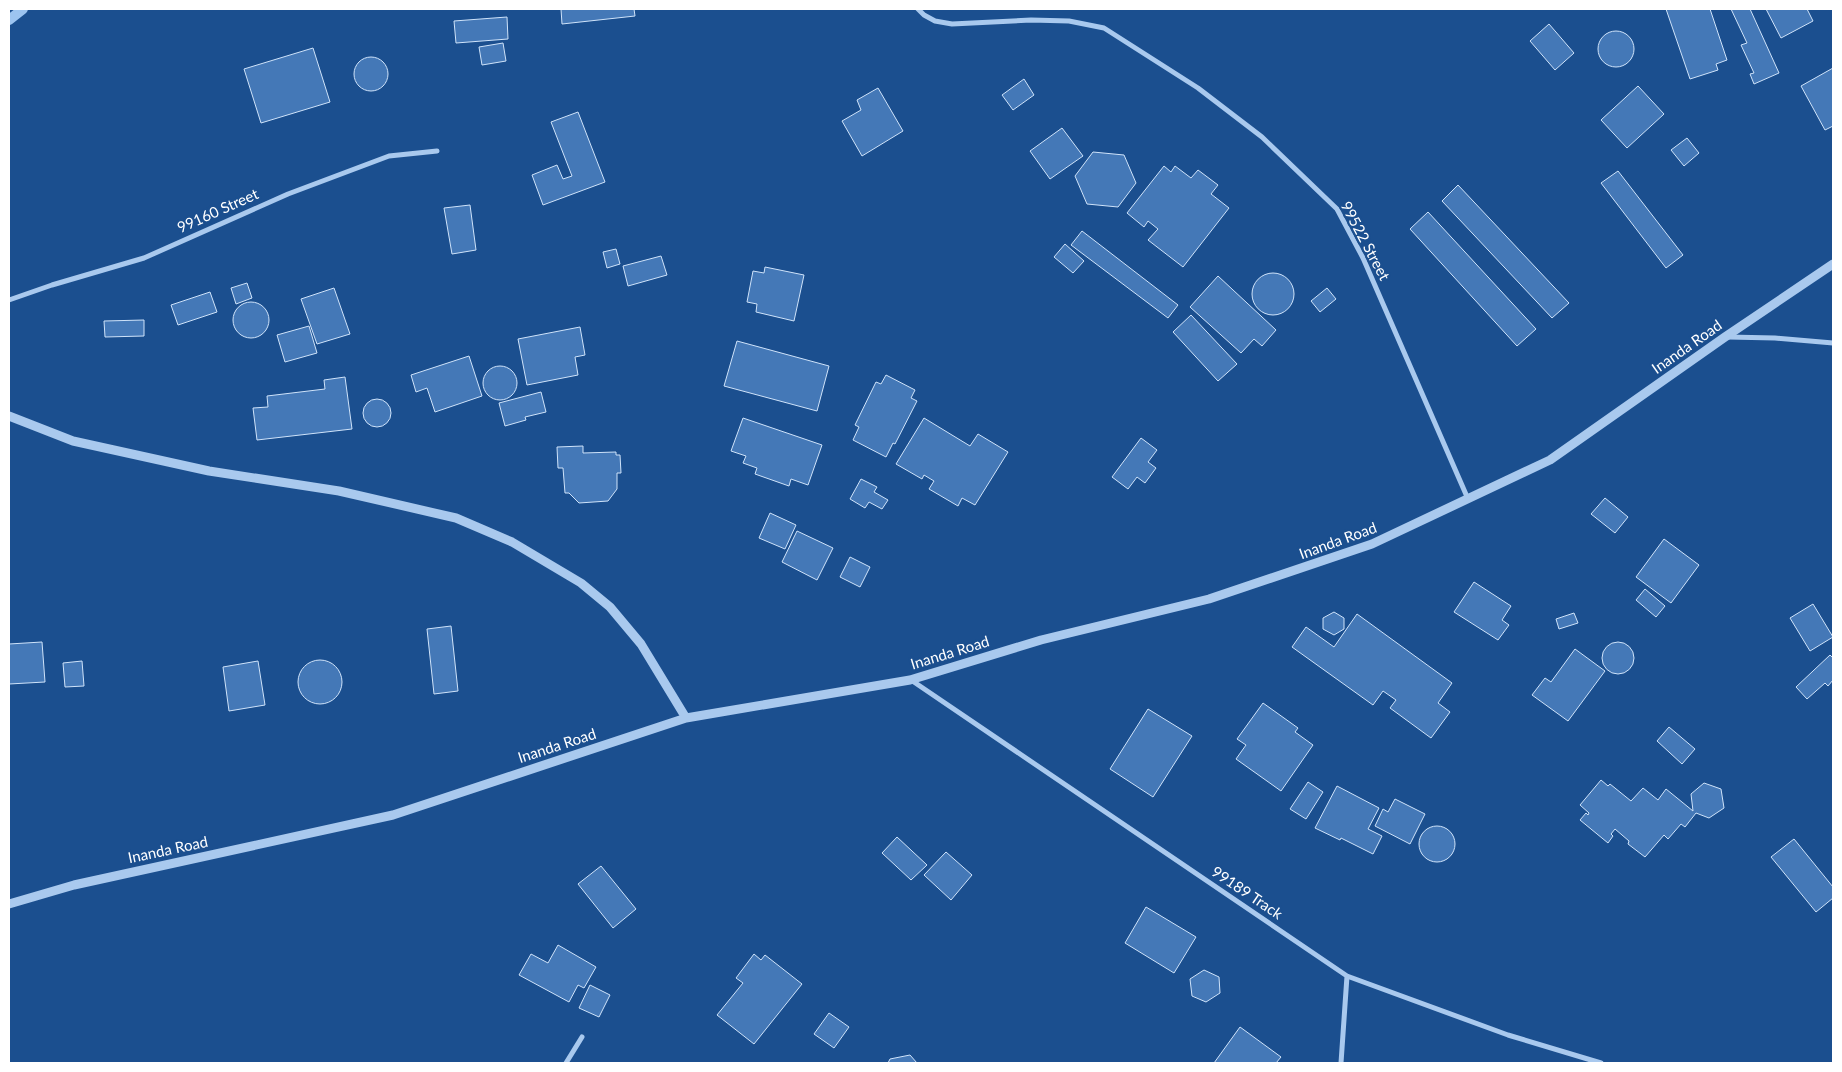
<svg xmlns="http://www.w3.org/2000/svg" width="1842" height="1072" font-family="Lato,sans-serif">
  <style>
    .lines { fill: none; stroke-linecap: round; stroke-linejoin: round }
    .stream { stroke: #9cc4f0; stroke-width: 10 }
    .building { fill: #4478b7; stroke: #cfe3fa }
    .minor { stroke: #a9c9ee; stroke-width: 5 }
    .tertiary { stroke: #a9c9ee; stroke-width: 9 }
    .labels { text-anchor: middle; stroke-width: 4.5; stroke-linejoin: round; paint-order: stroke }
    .street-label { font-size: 15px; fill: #fff; stroke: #1b4f8f }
  </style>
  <rect width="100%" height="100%" fill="#1b4f8f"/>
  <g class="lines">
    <!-- stream -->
    <path class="stream" d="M9,20L23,9"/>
  </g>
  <!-- building -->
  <path class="building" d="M561,9H634L635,16L562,24Z
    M1666,9H1710L1727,60L1716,64L1718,70L1690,79Z
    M1731,9H1750L1779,73L1754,84L1750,74L1754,73L1741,45L1747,43Z
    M1766,9H1807L1813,21L1781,38Z
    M507,17L508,39L456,43L454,21Z
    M1549,24L1574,53L1555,70L1530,41Z
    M1598 49a18 18 0 1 1 36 0a18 18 0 1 1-36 0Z
    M503,43L506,61L482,65L479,47Z
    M313,48L330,102L261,123L244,69Z
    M354 74a17 17 0 1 1 34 0a17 17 0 1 1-34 0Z
    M1833,68V126L1825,130L1801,86Z
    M1024,79L1034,95L1013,110L1002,95Z
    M1638,86L1664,114L1627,148L1601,120Z
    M878,88L903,131L862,156L842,121L861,110L857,100Z
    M578,112L605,182L543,205L532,175L557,165L563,179L572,176L551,122Z
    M1062,128L1083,156L1050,179L1030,151Z
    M1687,138L1699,153L1684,166L1671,150Z
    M1093,152L1124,155L1136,183L1118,207L1087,204L1075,176Z
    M1164,166L1171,172L1175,166L1191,178L1198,170L1218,185L1211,194L1229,208L1183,267L1148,240L1158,229L1148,221L1144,227L1127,213Z
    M1618,171L1683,255L1666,268L1601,183Z
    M1458,185L1569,303L1552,318L1442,201Z
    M470,205L476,250L452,254L444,208Z
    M1428,212L1536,329L1517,346L1410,229Z
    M1082,231L1178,305L1168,318L1071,245Z
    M1065,244L1084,261L1073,273L1054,257Z
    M616,249L620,264L607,268L603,252Z
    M661,256L667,275L628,286L623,266Z
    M765,267L804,275L794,321L756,312L757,304L747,302L753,271L764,273Z
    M1252 294a21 21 0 1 1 42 0a21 21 0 1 1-42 0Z
    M1218,276L1276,330L1262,346L1254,339L1241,353L1190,307Z
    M247,283L252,298L236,304L231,288Z
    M334,288L350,334L317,344L301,299Z
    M1327,288L1336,299L1320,312L1311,301Z
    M210,292L217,312L178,325L171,305Z
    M233 320a18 18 0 1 1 36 0a18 18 0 1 1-36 0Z
    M1191,315L1237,364L1218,381L1173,332Z
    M144,320V336L105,337L104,321Z
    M309,326L317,353L285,362L277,335Z
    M580,327L585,355L575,357L578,375L527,385L518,339Z
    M737,341L829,366L817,411L724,386Z
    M469,356L482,396L435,412L427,388L416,392L411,375Z
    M483 383a17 17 0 1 1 34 0a17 17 0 1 1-34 0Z
    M886,375L915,390L911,398L917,401L895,444L893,443L886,457L853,440L859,427L855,425L876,382L881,384Z
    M345,377L352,429L257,440L253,408L268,407L267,396L325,389L324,380Z
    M541,392L546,412L525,417L526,420L505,426L499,403Z
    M363 413a14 14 0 1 1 28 0a14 14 0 1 1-28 0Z
    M743,418L822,445L808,485L791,479L789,486L755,474L757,468L743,463L746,456L731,451Z
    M924,418L970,446L978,434L1008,452L975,505L962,498L958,506L929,489L934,481L924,475L922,479L896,464Z
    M1141,438L1157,450L1148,462L1156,468L1145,483L1137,477L1128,489L1112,477Z
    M583,446V453L616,452V455H620L621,473H617V489L608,501L579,503L569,493H565L563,468H558L557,447Z
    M861,479L877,487L874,492L888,500L882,509L869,502L865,508L850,499Z
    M1605,498L1628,517L1615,533L1591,514Z
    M770,513L796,525L785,549L759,538Z
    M797,531L833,548L817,580L782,562Z
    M1664,539L1699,565L1671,603L1636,577Z
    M850,557L870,567L860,587L840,577Z
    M1474,582L1511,606L1502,620L1509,625L1498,640L1454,612Z
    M1645,589L1665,606L1656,617L1636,600Z
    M1813,604L1833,637L1810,651L1790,618Z
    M1334,612L1344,618V629L1334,635L1323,629V618Z
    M1574,613L1578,623L1559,629L1556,619Z
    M1357,614L1452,683L1438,703L1450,712L1431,738L1390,708L1396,700L1383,691L1373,705L1292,647L1306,627L1334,647Z
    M451,626L458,691L434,694L427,629Z
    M1602 658a16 16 0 1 1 32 0a16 16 0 1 1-32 0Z
    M42,642L45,682L9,684V644Z
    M1575,649L1605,671L1568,721L1532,695L1545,678L1551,682Z
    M1830,655L1833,658V680L1828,686L1825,683L1807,699L1796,687Z
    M298 682a22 22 0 1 1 44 0a22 22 0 1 1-44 0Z
    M82,661L84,686L65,687L63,663Z
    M258,661L265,705L229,711L223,667Z
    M1263,703L1298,728L1295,732L1313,745L1281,791L1236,759L1246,745L1237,739Z
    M1148,709L1192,736L1153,797L1110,769Z
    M1669,727L1695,749L1682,764L1657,741Z
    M1601,780L1608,786L1610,784L1631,801L1643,788L1658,800L1666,789L1693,811L1691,794L1704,783L1721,789L1724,808L1709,818L1696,813L1685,827L1681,824L1668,839L1664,835L1645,857L1628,844L1629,841L1615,829L1611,834L1613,836L1608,843L1580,820L1586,813L1588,815L1589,813L1580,805Z
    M1308,782L1323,792L1306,819L1290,809Z
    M1337,786L1379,808L1368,829L1382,836L1373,854L1341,838L1340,840L1315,828Z
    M1395,799L1425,814L1410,844L1375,826L1383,809L1388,812Z
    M1419 844a18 18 0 1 1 36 0a18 18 0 1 1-36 0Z
    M897,837L927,865L911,880L882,853Z
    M1794,839L1833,887V898L1816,912L1771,857Z
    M946,852L972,875L951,900L924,875Z
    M601,866L636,909L613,928L578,884Z
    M1146,907L1196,937L1174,973L1125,943Z
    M558,945L596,967L584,988L578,985L569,1002L519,975L531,954L548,963Z
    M754,954L761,960L765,955L802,984L754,1044L717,1015L743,983L736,978Z
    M1204,970L1219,977L1220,993L1206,1002L1192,996L1190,979Z
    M590,985L610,995L599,1017L579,1008Z
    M829,1013L849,1027L834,1048L814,1034Z
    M1240,1027L1281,1057L1276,1063H1214Z
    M910,1055L917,1063H888L890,1059Z"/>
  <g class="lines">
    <!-- minor -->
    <path class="minor" d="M918,9L924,15L935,21L952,24L1031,20L1069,21L1104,28L1198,88L1262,137L1337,209L1363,258L1468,499
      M9,300L52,285L144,258L288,194L389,156L437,151
      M1728,337L1775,338L1833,343
      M911,680L1347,976L1508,1035L1601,1063
      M566,1063L582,1037
      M1341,1063L1347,976"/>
    <!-- tertiary -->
    <path class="tertiary" d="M9,416L73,441L209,471L339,491L456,518L512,542L581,583L610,607L641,644L686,718
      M9,904L74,885L393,815L686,718L910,680L1041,640L1209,599L1372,544L1550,460L1725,337L1833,264"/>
  </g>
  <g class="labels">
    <!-- street labels -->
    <g class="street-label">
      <text transform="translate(218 211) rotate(-24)" y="5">99160 Street</text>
      <text transform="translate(1365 241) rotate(62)" y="5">99522 Street</text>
      <text transform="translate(1687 347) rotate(-35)" y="5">Inanda Road</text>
      <text transform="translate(1338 541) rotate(-20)" y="5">Inanda Road</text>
      <text transform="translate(950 653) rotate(-17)" y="5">Inanda Road</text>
      <text transform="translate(557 746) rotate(-18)" y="5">Inanda Road</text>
      <text transform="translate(168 850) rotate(-12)" y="5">Inanda Road</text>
      <text transform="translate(1247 893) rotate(34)" y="5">99189 Track</text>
    </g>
  </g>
  <!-- border -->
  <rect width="1842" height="1072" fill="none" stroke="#ffffff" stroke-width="20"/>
</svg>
